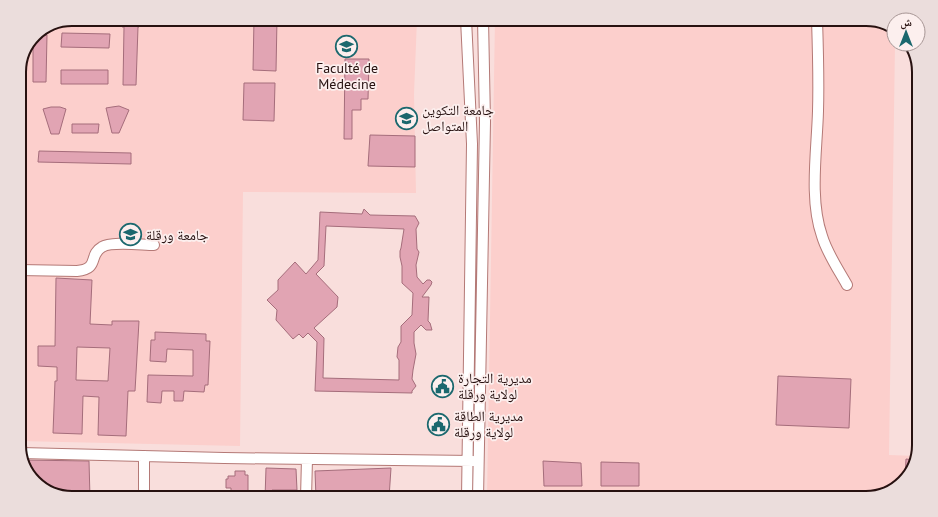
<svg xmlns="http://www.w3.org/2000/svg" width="938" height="517" font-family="'PT Sans','Noto Naskh Arabic',sans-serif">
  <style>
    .built { fill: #fccfcc }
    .building { fill: #e1a4b3; stroke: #a56d7b; fill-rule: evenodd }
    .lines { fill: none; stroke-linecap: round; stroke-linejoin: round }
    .minor-casing { stroke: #b47976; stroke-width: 12 }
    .minor { stroke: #fff; stroke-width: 10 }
    .labels { text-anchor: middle; stroke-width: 3.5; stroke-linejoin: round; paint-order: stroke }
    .poi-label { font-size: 14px; fill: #271110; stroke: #fcefee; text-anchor: start }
    .rim { fill: none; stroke: #271110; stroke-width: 2 }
  </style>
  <rect width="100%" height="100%" fill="#f9dedc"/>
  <!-- built -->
  <path class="built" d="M73,19H417L414,94L416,193L243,192L240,446L19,441V69L35,35Z
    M495,19H865L892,26L894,28V44H895L889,455L916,456L912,471L892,491L866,498H487Z"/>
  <!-- building -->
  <path class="building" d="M122,19H140L139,27H138L136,85H123L124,27H122Z
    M254,19H277L276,71L253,70Z
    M62,33L110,34L109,48L61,47Z
    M35,35H47L46,82H33V38Z
    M345,59H369L368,99H361V110H352V139H344Z
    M61,70H108V84H61Z
    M244,83H275L274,121L243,120Z
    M119,106L129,110L119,133H112L106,108L112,107Z
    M51,107H60L66,109L59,134H51L43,109Z
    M72,124H99L98,133H72Z
    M370,135L415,136V167L368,166Z
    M39,151L131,153V164L38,162Z
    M364,209L370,215L415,216L419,223L416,229L417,249L419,252L416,265L417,277L423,284L427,280H430L432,282L431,285L422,297H429L428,321L430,323L432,330H426L421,325L414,332V343L416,354L413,370L412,379L416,386L412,391V393L315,391L317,342L308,333L303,338L299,334L293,339L276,320L277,310L267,300L278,290V280L295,262L306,274L318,260L320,212L362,214ZM326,226L404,229L401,248L400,251V257L402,266V283L413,293L412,315L401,326V342L398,347L397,357L399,360V380L323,378L324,338L314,328L337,307L338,297L316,274L324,266Z
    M56,278L92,280L90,324L112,325V321H139L135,391H128L126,436L98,435L99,397L83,396L82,434L53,433L55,381H57V367L38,366V346H55ZM77,347L110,348L108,381L76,380Z
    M155,332L206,334V341H210L208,385H205L204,392L184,391L183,401H174V391H162L161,403L147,402L148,375L193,376V350L167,349L166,362L150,361L151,340H155Z
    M778,376L851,379L849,428L776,425Z
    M906,459L915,460L912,471L905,478Z
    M23,460L89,461L90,498H72L46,491L26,471Z
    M543,461L581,463L582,486H544Z
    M601,462L639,463V486H601Z
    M266,468L296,469L297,490H272V498H265Z
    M391,468L389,498H316L315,471Z
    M235,471H245V475H248V494L231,495V488H226V479H228V476H235Z"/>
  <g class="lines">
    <defs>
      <path id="minor" d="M466,19L472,144L467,498
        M817,19C818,50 819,80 818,111C817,150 809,199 822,236C827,253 838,269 847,285
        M19,270L77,271C100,269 88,255 102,247C111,241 142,245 154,245
        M21,453L224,458L473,461
        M144,498V456
        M306,498L307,459
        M478,498L485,122L483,19"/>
    </defs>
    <!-- minor casing -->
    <use href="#minor" class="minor-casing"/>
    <!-- minor -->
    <use href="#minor" class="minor"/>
  </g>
  <!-- icons -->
  <defs>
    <symbol id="university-ring" viewBox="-11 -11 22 22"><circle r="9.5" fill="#fcefee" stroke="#1b686e" stroke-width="1.5"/><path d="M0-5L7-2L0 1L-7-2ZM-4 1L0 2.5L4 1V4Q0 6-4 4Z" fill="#1b686e"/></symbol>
    <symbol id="civic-ring" viewBox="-11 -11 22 22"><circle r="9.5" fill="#fcefee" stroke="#1b686e" stroke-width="1.5"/><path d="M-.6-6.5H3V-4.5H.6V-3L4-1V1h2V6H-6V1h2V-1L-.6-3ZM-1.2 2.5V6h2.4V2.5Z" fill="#1b686e"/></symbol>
  </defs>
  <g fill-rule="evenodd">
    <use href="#university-ring" x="334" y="34" width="25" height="25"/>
    <use href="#university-ring" x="394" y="106" width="25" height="25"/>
    <use href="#university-ring" x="118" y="222" width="25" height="25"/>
    <use href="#civic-ring" x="430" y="374" width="25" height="25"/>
    <use href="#civic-ring" x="426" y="412" width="25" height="25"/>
  </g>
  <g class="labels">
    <!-- poi labels -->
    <g class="poi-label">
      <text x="347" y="73" text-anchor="middle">Faculté de<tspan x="347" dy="16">Médecine</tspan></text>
      <text x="422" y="115">جامعة التكوين<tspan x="422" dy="16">المتواصل</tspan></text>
      <text x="146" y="240">جامعة ورقلة</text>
      <text x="458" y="383">مديرية التجارة<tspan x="458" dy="16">لولاية ورقلة</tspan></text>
      <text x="454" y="421">مديرية الطاقة<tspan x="454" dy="16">لولاية ورقلة</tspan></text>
    </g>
  </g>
  <!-- crop -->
  <path d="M0 0H938V517H0ZM72 26H866A46 46 0 0 1 912 72V445A46 46 0 0 1 866 491H72A46 46 0 0 1 26 445V72A46 46 0 0 1 72 26Z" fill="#ebdddc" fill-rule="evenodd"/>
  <path class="rim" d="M72 26H866A46 46 0 0 1 912 72V445A46 46 0 0 1 866 491H72A46 46 0 0 1 26 445V72A46 46 0 0 1 72 26Z"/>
  <!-- north arrow -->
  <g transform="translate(906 32)"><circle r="19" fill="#fcefee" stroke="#a79695"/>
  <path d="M0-3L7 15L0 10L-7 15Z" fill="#1b686e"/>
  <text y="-6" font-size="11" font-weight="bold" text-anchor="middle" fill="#271110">ش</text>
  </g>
</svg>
